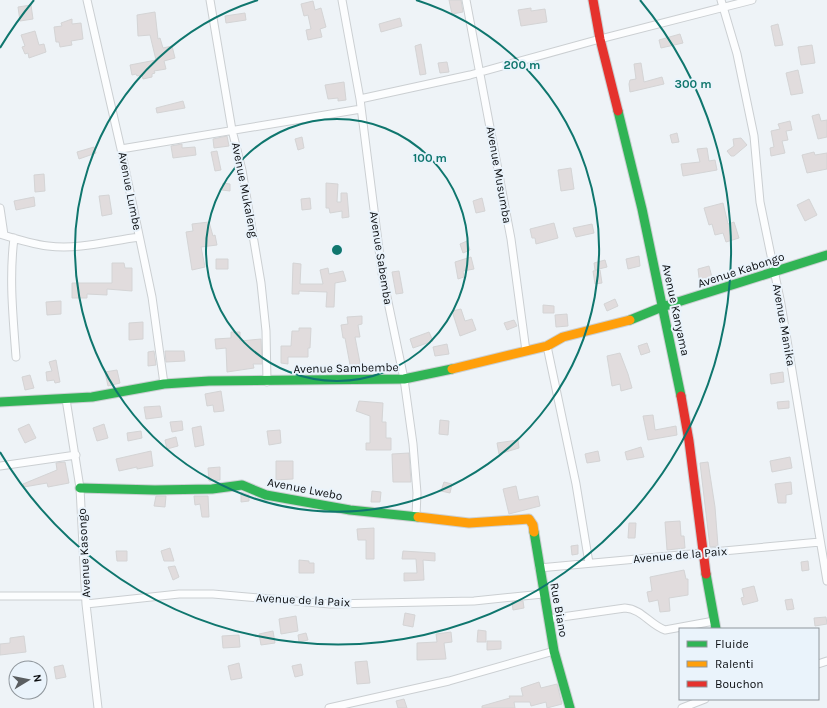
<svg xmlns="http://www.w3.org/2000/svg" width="827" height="708" font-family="Karla,sans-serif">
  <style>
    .building { fill: #e1dcdd; stroke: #d4d4d5 }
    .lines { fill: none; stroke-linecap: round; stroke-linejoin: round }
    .street-casing { stroke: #cbcfd2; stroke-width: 9 }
    .fast-casing { stroke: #cbcfd2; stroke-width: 11 }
    .slow-casing { stroke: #cbcfd2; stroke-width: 11 }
    .jam-casing { stroke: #cbcfd2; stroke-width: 11 }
    .street { stroke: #fcfdfe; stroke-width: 7 }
    .fast { stroke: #30b455; stroke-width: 9 }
    .slow { stroke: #ff9f0a; stroke-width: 9 }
    .jam { stroke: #e5322d; stroke-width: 9 }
    .ring { fill: none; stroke: #0f766e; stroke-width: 2 }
    .labels { text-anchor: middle; stroke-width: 4; stroke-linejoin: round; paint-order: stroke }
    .street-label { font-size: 12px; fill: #0a0d10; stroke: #eaf3fb }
    .centre { fill: #0f766e; stroke: #eaf3fb; stroke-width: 2 }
    .ring-label { font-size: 12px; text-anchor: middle; font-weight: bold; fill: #0f766e; stroke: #eaf3fb; stroke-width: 4; stroke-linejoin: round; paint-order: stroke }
  </style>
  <rect width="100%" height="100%" fill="#eef3f7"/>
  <!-- building -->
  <path class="building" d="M449,0H461L463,12L452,14Z
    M313,1L315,10L321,8L326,27L320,29L322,37L308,40L306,30L311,29L308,15L304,16L301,4Z
    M31,5L33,19L20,21L18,7Z
    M531,8V11L545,9L547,22L521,26L518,10Z
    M155,12L158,39L160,38L163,48L172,46L175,58L164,61L166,69L154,71L155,73L152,74V77L143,79L142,75L137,76L136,74L132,75L130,65L156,60L150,35L138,36L137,15Z
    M245,13L246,20L226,23L225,16Z
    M400,18L402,26L381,32L379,24Z
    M72,19V24L81,23L83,39L71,41L72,45L60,47L59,42H56L54,27L62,26L61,23Z
    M778,24L783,45L775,46L771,26Z
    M35,31L39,45L44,44L46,52L29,58L28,53L25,54L22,47L25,46L21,35Z
    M680,34L683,43L661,48L659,40Z
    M421,44L426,74L420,75L415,46Z
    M812,45L815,63L801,65L798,47Z
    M447,62L449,72L440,73L438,63Z
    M641,63L644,82L662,77L664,84L630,92L629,84L630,80L636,79L634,64Z
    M798,70L803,93L791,95L786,73Z
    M344,82L346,100L338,101V98L328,99L325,85Z
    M183,101L185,108L157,113L156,108Z
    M819,114L821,121L827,120V137L818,139L812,116Z
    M790,121L792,130L786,131L788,140L782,141L785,153L771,156L770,148L774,147L771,131L780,129L778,124Z
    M677,133L679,142L672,143L670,135Z
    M227,136L229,146L214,148L213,139Z
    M302,137L304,148L298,150L295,139Z
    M741,138L747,145L734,156H731L727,151L734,146L733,139Z
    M182,144V148L195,147L196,155L173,158L171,146Z
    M94,147L96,153L79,159L77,152Z
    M707,148L709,161L715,160L717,170L683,176L681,164L700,162L697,149Z
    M217,151L221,170L215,171L211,152Z
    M814,152L815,155L827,153V169L807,173L802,155Z
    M571,168L574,189L561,191L558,170Z
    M44,174L45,191L35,192L34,175Z
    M223,183L230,184V191L222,190Z
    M326,183L338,184L337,202H341V193H347L349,217L342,218V211L330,213L329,208H326Z
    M109,195L112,214L102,216L99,196Z
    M34,197L35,206L16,210L14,201Z
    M310,198L311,209L302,210L301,199Z
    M482,198L485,211L476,213L473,201Z
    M809,199L817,215L805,221L797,205Z
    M723,203L728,224L734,222L739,238L726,242L723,233L715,235L712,224L709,225L704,208Z
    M209,222L213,236L215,235L217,245L201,247L205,267L192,270L186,232L193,231L192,224Z
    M554,223L558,238L536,244L535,238H532L530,229Z
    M592,224L594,233L576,237L573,228Z
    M467,241L470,250L463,253L460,244Z
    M639,256L640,266L628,269L626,259Z
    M471,257L474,269L463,271L464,277L458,279L455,262Z
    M216,259H228V269H216Z
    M605,260L607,267L595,270L594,263Z
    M112,263H124L125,268H132V291L107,289V295L87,294V298H72V283H112Z
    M293,263L301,264L300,284H323L320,270L328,268L329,274L343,271L346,281L335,283L334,307H326L327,292L299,291V294H292Z
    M709,266L713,281L700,285L698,269Z
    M600,270L602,283L595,284L593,271Z
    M399,271L403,293L396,294L392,272Z
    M615,299L618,306L607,311L604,304Z
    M61,301V314L47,315L46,302Z
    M543,305L554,306V313H543Z
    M461,309L465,321L472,319L476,330L460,336L452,311Z
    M567,314L568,326L556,327L555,315Z
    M362,316V324L358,325L360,337H355L361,368L351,370L345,338H343L341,325L348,324L347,317Z
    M514,320L517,326L507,330L504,323Z
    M143,322V339L129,340V323Z
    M299,328H311L310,348H308V357H288V364L281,363V346H291L292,331H299Z
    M231,332H240V341L261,339L262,364H253L254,368L227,372L226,348L216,349L215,339L231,338Z
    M429,332L433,341L413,348L410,339Z
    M647,343L650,352L641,355L638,346Z
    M447,344L449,354L435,356L433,347Z
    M154,351L156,365L148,366V352Z
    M165,351H184L185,361L166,362Z
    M620,353L628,374L632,388L621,391L620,384L612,386L607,356Z
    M56,360L60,382L55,383L54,380L47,381L46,372L52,371L49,362Z
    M117,370L120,383L108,386L105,372Z
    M783,372L784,382L771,384L770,374Z
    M30,375L34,388L25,390L22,377Z
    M221,391L224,411L214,412L213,405L207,406L205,394Z
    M359,401L383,403L382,422H386V438H391V450H366V443H370V416L356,411Z
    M789,401V408L778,409L777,402Z
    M160,406L162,417L146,419L144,407Z
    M653,415L655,430L676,426L677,435L648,440L643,416Z
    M440,420L449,421L448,435L439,434Z
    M182,421L183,430L172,432L170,422Z
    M29,424L36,438L25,443L18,429Z
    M104,424L108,438L97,441L93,428Z
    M201,426L204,445L195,447L192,428Z
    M280,430L281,443L269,445L267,431Z
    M141,431L142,438L128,441L127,433Z
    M176,437L178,446L167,449L165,440Z
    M518,440L519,448L499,454L497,443Z
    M641,447L644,457L627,460L625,452Z
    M151,451L153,466L137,469V467L119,471L116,459Z
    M598,451L600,461L587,463L585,454Z
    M409,453L411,482H393L392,454Z
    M790,457L792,468L772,472L770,461Z
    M276,461H293V479L276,480Z
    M65,462L69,483L48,487L47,483L24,487L23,484L57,470L56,463Z
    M708,462L715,507L718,546L710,547L700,463Z
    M220,467V480L209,481L208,468Z
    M444,482L452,484L450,493L441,491Z
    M791,482L792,494L786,495V503H778L775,484Z
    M516,486L519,500L538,496L540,506L509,514L503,489Z
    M372,491L381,492L380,502H371Z
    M241,492L249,495V501L241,502Z
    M156,496H166L165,507L154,506Z
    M194,496H208L209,517H202L200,504L195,505Z
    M680,521L681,536H684L685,548L667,550L665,522Z
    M629,523H636L635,538H628Z
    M374,528V559H366V540H358L357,529Z
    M578,545V554L572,555L571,546Z
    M170,548L174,561H164L161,551Z
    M116,551H127V561H117Z
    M403,551L435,553V561L423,560L424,580L404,581V573H417L416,559H402Z
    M299,560L309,561V563H314V573H299Z
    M808,561L809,570L802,571L801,562Z
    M175,566L179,577L173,580L168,567Z
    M684,570L686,579H688V595L669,598L670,611L660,612L658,600L649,602L647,592L652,591L650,577Z
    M754,586L758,601L743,605L741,598L744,597L742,589Z
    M792,599L794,609L787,610L785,600Z
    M523,601L524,608L513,610L512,602Z
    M405,613L415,615L413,627L403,625Z
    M296,616L298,631L281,634L279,619Z
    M826,617L827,624L815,626L814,618Z
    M478,630L486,631V642H477Z
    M273,631L275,643L261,645L259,634Z
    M451,632L452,642L444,643L446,659L417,660V643L437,642L436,634Z
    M306,633L308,640L299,642L298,635Z
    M239,635L240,647L223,648L222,636Z
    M24,636L26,652L0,655V644L10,643V638Z
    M487,641H501V649L487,650Z
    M367,661L370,683L357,684L355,662Z
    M239,663L242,678L231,680L228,666Z
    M301,664L303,675L295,677L292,666Z
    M63,665L66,677L56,679L54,667Z
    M539,682L541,688L557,684L562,704L547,708L546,702L531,706L530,702H514L515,708H482V706L510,698L509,696H523L521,688Z
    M404,699L407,708H398L396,701Z"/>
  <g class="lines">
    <defs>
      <path id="street" d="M87,0L121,149L152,297L164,384
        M210,0L232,130L242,170L261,283L266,331L267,382
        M342,0L360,99L382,273L404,379L413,444L417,493L416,516
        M466,0L511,239L526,351
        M721,0L737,54L754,136L760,202L781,304L827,581
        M360,99L470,75L600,39L752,0
        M121,149L361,109
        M0,208L4,235
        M0,234C16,239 32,244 48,246C78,250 109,241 139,237
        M14,238C9,278 13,317 16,357
        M547,346L576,484L589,563
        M66,399L80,488L86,604L98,708
        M0,466L76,455
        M539,568L820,542
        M0,596H86
        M86,604L179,594H213L330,604L474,601L543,594
        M548,619L625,608C642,609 650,625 665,630L714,621
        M818,664L827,661
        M329,708L449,681L554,651
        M682,708L705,699"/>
      <path id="fast" d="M618,111L642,209L681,396
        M630,320L662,307L827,255
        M0,402L92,397L164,384L209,381L404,379L452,369
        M80,488L155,490L212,489L242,485L266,495L350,510L418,517
        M534,532L554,651L570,708
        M706,574L716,629"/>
      <path id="slow" d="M452,369L547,346L563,337L630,320
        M418,517L469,523L529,519L533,525L534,532"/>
      <path id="jam" d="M593,0L600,39L618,111
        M681,396L689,441L706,574"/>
    </defs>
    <!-- street casing -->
    <use href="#street" class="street-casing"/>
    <!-- fast casing -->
    <use href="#fast" class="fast-casing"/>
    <!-- slow casing -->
    <use href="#slow" class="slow-casing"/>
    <!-- jam casing -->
    <use href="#jam" class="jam-casing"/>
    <!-- street -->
    <use href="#street" class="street"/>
    <!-- fast -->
    <use href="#fast" class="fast"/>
    <!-- slow -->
    <use href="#slow" class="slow"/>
    <!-- jam -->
    <use href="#jam" class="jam"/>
  </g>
  <!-- distance rings -->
  <g class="ring">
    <circle cx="337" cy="250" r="131"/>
    <path d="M416 0A262 262 0 1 1 258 0"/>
    <path d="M0 48A393 393 0 0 1 34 0M640 0A393 393 0 1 1 0 452"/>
  </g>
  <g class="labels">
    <!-- street labels -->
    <g class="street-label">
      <text transform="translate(499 175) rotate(80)" y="4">Avenue Musumba</text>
      <text transform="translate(245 190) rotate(79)" y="4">Avenue Mukaleng</text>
      <text transform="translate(130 191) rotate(79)" y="4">Avenue Lumbe</text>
      <text transform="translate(381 258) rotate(81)" y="4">Avenue Sabemba</text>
      <text transform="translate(741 270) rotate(-18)" y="4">Avenue Kabongo</text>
      <text transform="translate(676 310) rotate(78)" y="4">Avenue Kanyama</text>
      <text transform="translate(784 325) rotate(80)" y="4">Avenue Manika</text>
      <text transform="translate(346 368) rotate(-1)" y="4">Avenue Sambembe</text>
      <text transform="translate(305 489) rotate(11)" y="4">Avenue Lwebo</text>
      <text transform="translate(84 553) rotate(-93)" y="4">Avenue Kasongo</text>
      <text transform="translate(680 555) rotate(-5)" y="4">Avenue de la Paix</text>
      <text transform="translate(303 600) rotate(3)" y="4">Avenue de la Paix</text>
      <text transform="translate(559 610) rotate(80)" y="4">Rue Biano</text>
    </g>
  </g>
  <circle cx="337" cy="250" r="6" class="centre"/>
  <g class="ring-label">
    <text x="522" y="69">200 m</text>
    <text x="693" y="88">300 m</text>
    <text x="430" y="162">100 m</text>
  </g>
  <!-- legend -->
  <rect x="679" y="628" width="140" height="72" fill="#eaf3fb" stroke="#90979d"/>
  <rect x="687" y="641" width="20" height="6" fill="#30b455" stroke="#90979d"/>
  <text x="715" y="648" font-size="12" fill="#0a0d10">Fluide</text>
  <rect x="687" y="661" width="20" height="6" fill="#ff9f0a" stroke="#90979d"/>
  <text x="715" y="668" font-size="12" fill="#0a0d10">Ralenti</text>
  <rect x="687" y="681" width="20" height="6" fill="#e5322d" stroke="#90979d"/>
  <text x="715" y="688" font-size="12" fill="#0a0d10">Bouchon</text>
  <!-- north arrow -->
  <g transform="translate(28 680) rotate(80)"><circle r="19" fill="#eaf3fb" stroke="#90979d"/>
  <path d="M0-3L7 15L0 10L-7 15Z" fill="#5a5e61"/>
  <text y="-6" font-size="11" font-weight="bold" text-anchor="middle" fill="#0a0d10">N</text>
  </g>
</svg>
